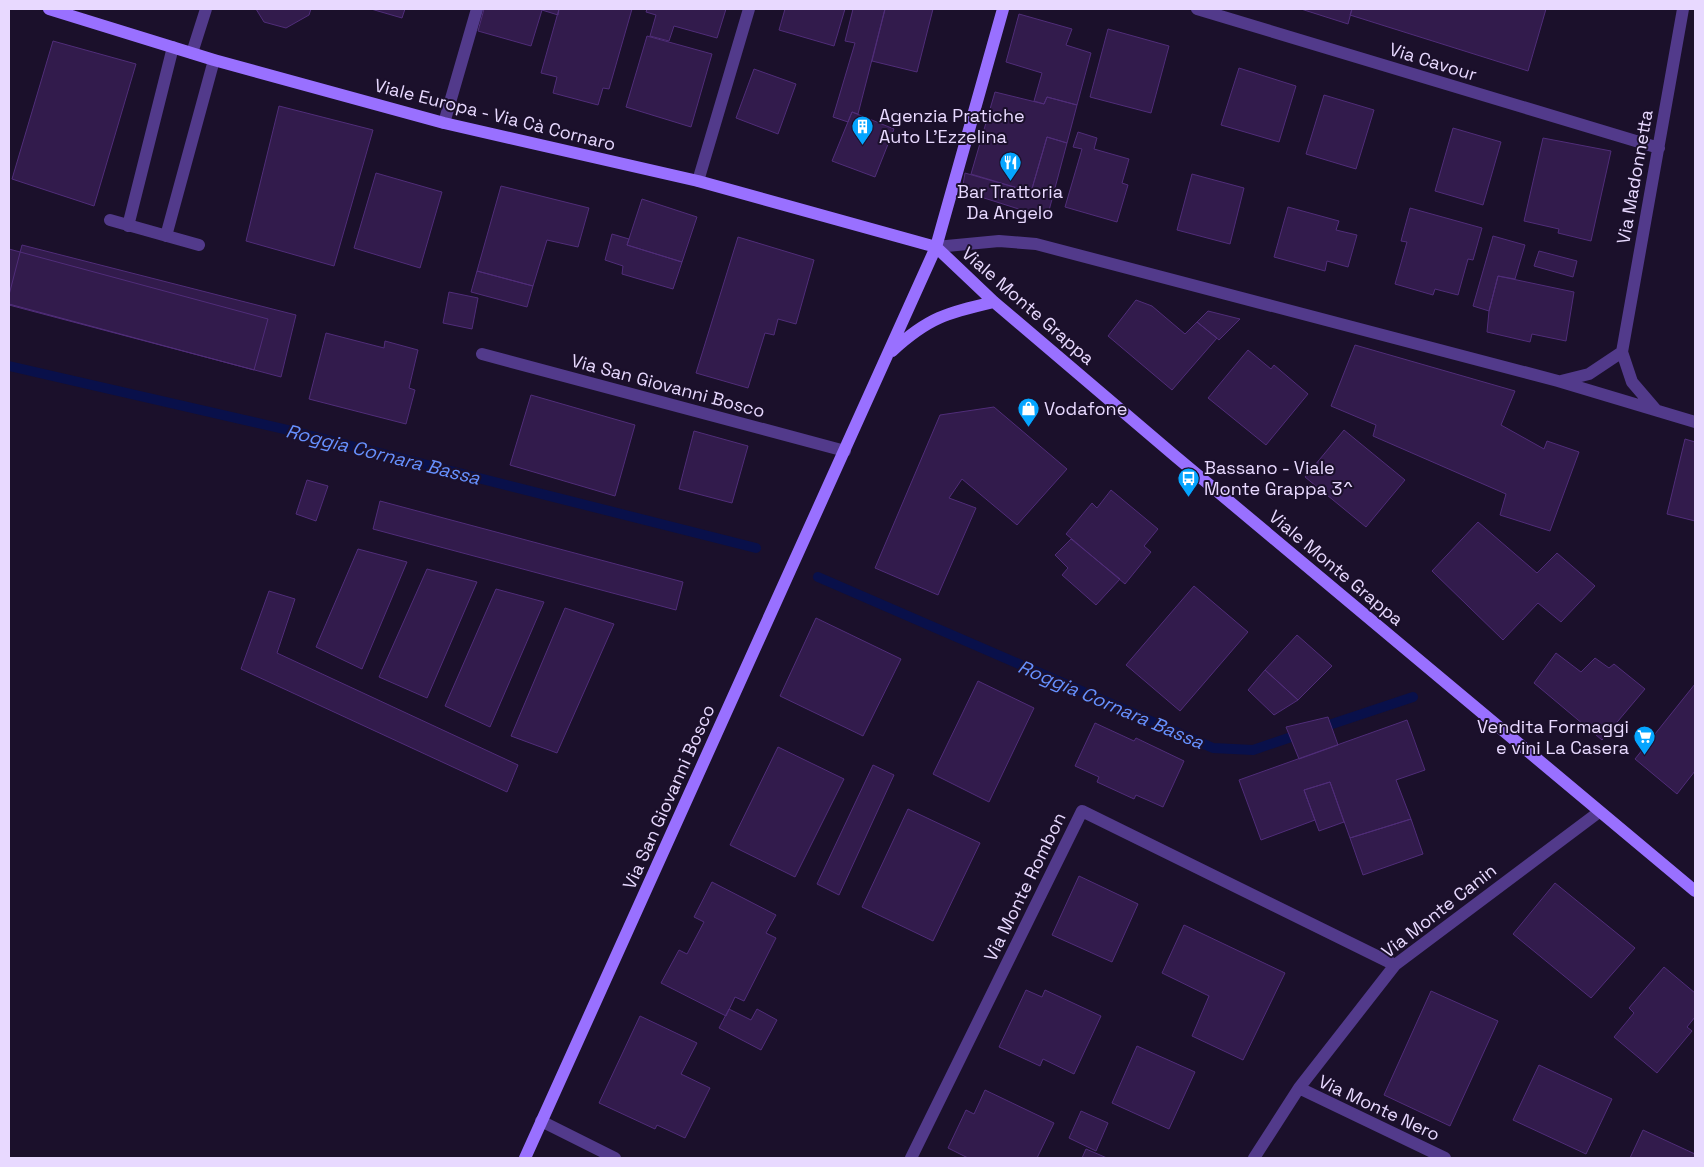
<svg xmlns="http://www.w3.org/2000/svg" width="1704" height="1167" font-family="'Space Grotesk',sans-serif">
  <style>
    .lines { fill: none; stroke-linecap: round; stroke-linejoin: round }
    .stream { stroke: #09104a; stroke-width: 10 }
    .building { fill: #321b4c; stroke: #502d79 }
    .lane { stroke: #523a8b; stroke-width: 12 }
    .street { stroke: #523a8b; stroke-width: 12 }
    .secondary { stroke: #9970ff; stroke-width: 12 }
    .labels { text-anchor: middle; stroke-width: 4; stroke-linejoin: round; paint-order: stroke }
    .street-label { font-size: 18px; fill: #e8d9ff; stroke: #1b102b }
    .poi-label { font-size: 18px; fill: #e8d9ff; stroke: #1b102b; text-anchor: start }
    .water-label { font-size: 19px; font-style: italic; fill: #6791ff; stroke: #1b102b }
  </style>
  <rect width="100%" height="100%" fill="#1b102b"/>
  <g class="lines">
    <!-- stream -->
    <path class="stream" d="M9,366L288,430L756,548
      M818,577L1213,748L1253,750L1303,733
      M1320,728L1413,697"/>
  </g>
  <!-- building -->
  <path class="building" d="M256,9H311L309,15L286,28L264,22Z
    M371,9H405L402,18Z
    M484,9H559L558,15L542,10L531,46L478,31Z
    M559,9H632L609,89L603,88L598,105L553,93L557,77L541,73Z
    M647,9H726L717,38L674,26L669,41L650,36L656,15L646,12Z
    M785,9H845L834,46L779,30Z
    M853,9H885L858,114L852,112L848,122L833,117L855,43L845,41Z
    M885,9H933L917,72L872,61Z
    M1301,9H1352L1348,24Z
    M1352,9H1546L1528,71L1350,15Z
    M1019,14L1072,29L1066,45L1091,53L1077,105L1047,97L1044,104L1034,101L1042,73L1006,62Z
    M1108,29L1169,46L1151,113L1090,97Z
    M647,36L712,54L691,127L626,107Z
    M53,41L136,64L94,206L12,179Z
    M1239,68L1296,86L1279,142L1221,125Z
    M754,69L796,84L778,134L736,118Z
    M995,92L1044,104L1047,97L1077,105L1067,143L1047,137L1031,192L971,174Z
    M1324,95L1374,110L1356,169L1306,154Z
    M279,106L373,130L334,266L246,241Z
    M852,112L894,129L875,177L832,161Z
    M1453,128L1501,142L1483,205L1435,191Z
    M1078,132L1097,138L1094,149L1129,159L1122,183L1128,185L1117,222L1065,207L1082,149L1073,147Z
    M1047,137L1067,143L1047,218L962,191L965,173L1031,192Z
    M1543,138L1611,151L1591,241L1558,233L1559,229L1524,221Z
    M376,173L442,192L420,268L354,248Z
    M1192,174L1244,188L1230,244L1177,230Z
    M501,186L589,208L578,247L547,240L533,286L477,271Z
    M642,199L697,217L682,262L627,245Z
    M1288,207L1339,221L1336,230L1357,235L1348,267L1327,261L1325,271L1274,257Z
    M1410,208L1482,228L1473,260L1468,259L1458,295L1435,289L1433,295L1395,284L1407,242L1401,241Z
    M612,234L629,239L627,245L682,262L673,289L622,274L623,266L605,260Z
    M1493,236L1525,245L1515,279L1498,276L1489,311L1473,306Z
    M738,237L814,260L796,324L778,319L774,335L765,333L748,388L696,373Z
    M22,245L296,315L281,377L9,305V295Z
    M9,249L268,319L254,370L9,304Z
    M1539,251L1577,261L1573,277L1534,266Z
    M477,271L533,286L527,307L471,292Z
    M1498,276L1574,292L1566,341L1532,334L1530,342L1487,332L1489,311Z
    M449,292L478,298L472,329L443,323Z
    M1136,300L1152,306L1185,334L1197,322L1217,338L1172,390L1108,336Z
    M1208,311L1240,319L1219,340L1197,322Z
    M326,333L384,348L385,341L418,350L409,388L415,390L406,424L309,399Z
    M1355,345L1515,391L1501,425L1544,449L1547,441L1579,452L1550,531L1500,515L1506,494L1373,436L1376,425L1331,406Z
    M1248,350L1271,369L1274,365L1308,394L1266,445L1208,398Z
    M531,395L635,425L615,496L510,465Z
    M994,407L1067,469L1017,525L962,479L949,498L976,508L938,595L875,568L940,415Z
    M1344,430L1405,480L1366,527L1305,477Z
    M694,431L748,446L732,503L679,489Z
    M1685,439L1695,442V521L1667,514Z
    M307,480L328,486L316,521L296,514Z
    M1111,490L1158,529L1144,546L1151,552L1125,584L1066,534L1092,503L1097,508Z
    M380,501L683,582L676,610L373,529Z
    M1478,522L1537,573L1557,553L1595,586L1561,622L1538,603L1503,640L1432,571Z
    M1071,539L1120,579L1096,605L1062,575L1068,568L1055,555Z
    M358,549L407,562L362,669L316,647Z
    M427,569L477,582L427,698L379,677Z
    M1194,586L1248,632L1180,711L1126,665Z
    M496,589L544,602L490,727L445,706Z
    M269,591L295,599L277,653L518,765L507,792L241,669Z
    M565,608L614,624L557,753L511,736Z
    M816,618L901,659L863,736L780,696Z
    M1297,635L1332,666L1298,700L1265,670Z
    M1556,653L1581,672L1595,658L1609,668L1614,664L1645,689L1602,740L1534,683Z
    M1265,670L1298,700L1274,715L1248,690Z
    M978,681L1034,708L989,802L933,774Z
    M1695,684V771L1677,794L1635,759Z
    M1328,717L1338,745L1299,759L1286,727Z
    M1407,720L1425,770L1396,780L1411,819L1350,838L1330,782L1304,790L1315,820L1261,840L1239,780Z
    M1095,723L1134,741L1136,738L1184,761L1163,807L1136,795L1134,799L1097,782L1099,777L1075,766Z
    M778,747L844,779L795,877L730,845Z
    M873,765L894,775L839,895L817,884Z
    M1330,782L1344,822L1319,831L1304,790Z
    M908,809L980,843L933,941L862,907Z
    M1411,819L1423,854L1363,875L1350,838Z
    M1079,876L1138,904L1112,962L1052,935Z
    M712,882L776,915L766,933L776,938L744,1001L735,997L726,1016L661,983L679,950L687,954L704,922L694,917Z
    M1555,883L1635,948L1591,998L1513,934Z
    M1184,925L1285,973L1243,1060L1192,1036L1209,996L1162,973Z
    M1664,967L1695,993V1017L1687,1027L1692,1031L1657,1073L1614,1037L1634,1013L1629,1008Z
    M1026,990L1042,997L1045,990L1101,1016L1074,1074L1043,1059L1040,1066L999,1047Z
    M1431,991L1498,1021L1450,1126L1384,1095Z
    M729,1009L751,1020L757,1009L777,1020L761,1050L719,1028Z
    M640,1016L697,1043L681,1074L710,1088L685,1138L657,1125L655,1129L599,1103Z
    M1137,1046L1195,1072L1169,1129L1112,1103Z
    M1539,1065L1612,1099L1586,1154L1513,1120Z
    M985,1090L1054,1123L1037,1158H968L948,1148L966,1110L974,1114Z
    M1081,1111L1108,1123L1096,1151L1069,1138Z
    M1643,1130L1695,1154V1158H1630Z
    M1086,1149L1107,1158H1082Z"/>
  <g class="lines">
    <!-- lane -->
    <path class="lane" d="M192,53L206,9"/>
    <!-- street -->
    <path class="street" d="M1197,9L1659,148
      M444,123L477,9
      M698,181L749,9
      M110,220L199,245
      M128,226L173,47
      M166,236L214,60
      M936,247L999,241L1036,244L1558,381L1695,422
      M482,354L845,451
      M1561,381L1589,374L1622,352
      M1656,410L1632,382L1622,352L1683,9
      M1299,1088L1445,1158
      M541,1121L615,1158
      M911,1158L1082,811L1395,965
      M1254,1158L1299,1088L1395,965L1599,812"/>
    <!-- secondary -->
    <path class="secondary" d="M49,9L214,60L444,123L698,181L936,247L994,302L1175,456L1695,891
      M892,351C929,317 947,313 994,302
      M525,1158L936,247L1003,9"/>
  </g>
  <!-- icons -->
  <defs>
    <symbol id="building-pin" viewBox="-11 -11 22 30"><path d="M0 17L-7.5 6A9.5 9.5 0 1 1 7.5 6Z" fill="#05a5ff" stroke="#1b102b"/><path d="M-4-6H4V6H1V3H-1V6H-4ZM-2.5-4.3h1.7v1.8h-1.7ZM.8-4.3h1.7v1.8H.8ZM-2.5-1h1.7V.8h-1.7ZM.8-1h1.7V.8H.8Z" fill="#fff"/></symbol>
    <symbol id="restaurant-pin" viewBox="-11 -11 22 30"><path d="M0 17L-7.5 6A9.5 9.5 0 1 1 7.5 6Z" fill="#05a5ff" stroke="#1b102b"/><path d="M-5-6h1v4h1v-4h1v4h1v-4h1v5L-1.5 .5V6h-2V.5L-5-1ZM5-6V6H3V1.5H1.5Q1.5-4 5-6Z" fill="#fff"/></symbol>
    <symbol id="shop-pin" viewBox="-11 -11 22 30"><path d="M0 17L-7.5 6A9.5 9.5 0 1 1 7.5 6Z" fill="#05a5ff" stroke="#1b102b"/><path d="M-5-2.5h2.3a2.7 3.5 0 0 1 5.4 0H5L5.5 6h-11ZM-1.5-2.5h3a1.5 2.3 0 0 0-3 0Z" fill="#fff"/></symbol>
    <symbol id="bus-pin" viewBox="-11 -11 22 30"><path d="M0 17L-7.5 6A9.5 9.5 0 1 1 7.5 6Z" fill="#05a5ff" stroke="#1b102b"/><path d="M-5-6H5V4H4V6H2V4H-2V6H-4V4H-5ZM-3.5-4V0h7V-4ZM-3.5 1.2v1.5H-2V1.2ZM2 1.2v1.5H3.5V1.2Z" fill="#fff"/></symbol>
    <symbol id="supermarket-pin" viewBox="-11 -11 22 30"><path d="M0 17L-7.5 6A9.5 9.5 0 1 1 7.5 6Z" fill="#05a5ff" stroke="#1b102b"/><path d="M-6-5.5h2.5l.6 2H6L4.5 2H-2.5L-4.4-4H-6ZM-1.5 3.2a1.3 1.3 0 1 0 .1 0ZM3 3.2a1.3 1.3 0 1 0 .1 0Z" fill="#fff"/></symbol>
  </defs>
  <g fill-rule="evenodd">
    <use href="#building-pin" x="850" y="114" width="25" height="34"/>
    <use href="#restaurant-pin" x="998" y="150" width="25" height="34"/>
    <use href="#shop-pin" x="1016" y="396" width="25" height="34"/>
    <use href="#bus-pin" x="1176" y="466" width="25" height="34"/>
    <use href="#supermarket-pin" x="1632" y="724" width="25" height="34"/>
  </g>
  <g class="labels">
    <!-- street labels -->
    <g class="street-label">
      <text transform="translate(1433 62) rotate(17)" y="6">Via Cavour</text>
      <text transform="translate(495 115) rotate(14)" y="6">Viale Europa - Via Cà Cornaro</text>
      <text transform="translate(1635 177) rotate(-80)" y="6">Via Madonnetta</text>
      <text transform="translate(1028 306) rotate(41)" y="6">Viale Monte Grappa</text>
      <text transform="translate(668 386) rotate(15)" y="6">Via San Giovanni Bosco</text>
      <text transform="translate(1336 568) rotate(40)" y="6">Viale Monte Grappa</text>
      <text transform="translate(669 797) rotate(-66)" y="6">Via San Giovanni Bosco</text>
      <text transform="translate(1025 887) rotate(-64)" y="6">Via Monte Rombon</text>
      <text transform="translate(1439 911) rotate(-38)" y="6">Via Monte Canin</text>
      <text transform="translate(1379 1108) rotate(25)" y="6">Via Monte Nero</text>
    </g>
    <!-- poi labels -->
    <g class="poi-label">
      <text x="879" y="122">Agenzia Pratiche<tspan x="879" dy="21">Auto L'Ezzelina</tspan></text>
      <text x="1010" y="198" text-anchor="middle">Bar Trattoria<tspan x="1010" dy="21">Da Angelo</tspan></text>
      <text x="1044" y="415">Vodafone</text>
      <text x="1204" y="474">Bassano - Viale<tspan x="1204" dy="21">Monte Grappa 3^</tspan></text>
      <text x="1629" y="733" text-anchor="end">Vendita Formaggi<tspan x="1629" dy="21">e vini La Casera</tspan></text>
    </g>
    <!-- water labels -->
    <g class="water-label">
      <text transform="translate(383 454) rotate(14)" y="7">Roggia Cornara Bassa</text>
      <text transform="translate(1111 704) rotate(23)" y="7">Roggia Cornara Bassa</text>
    </g>
  </g>
  <!-- border -->
  <rect width="1704" height="1167" fill="none" stroke="#e8d9ff" stroke-width="20"/>
</svg>
